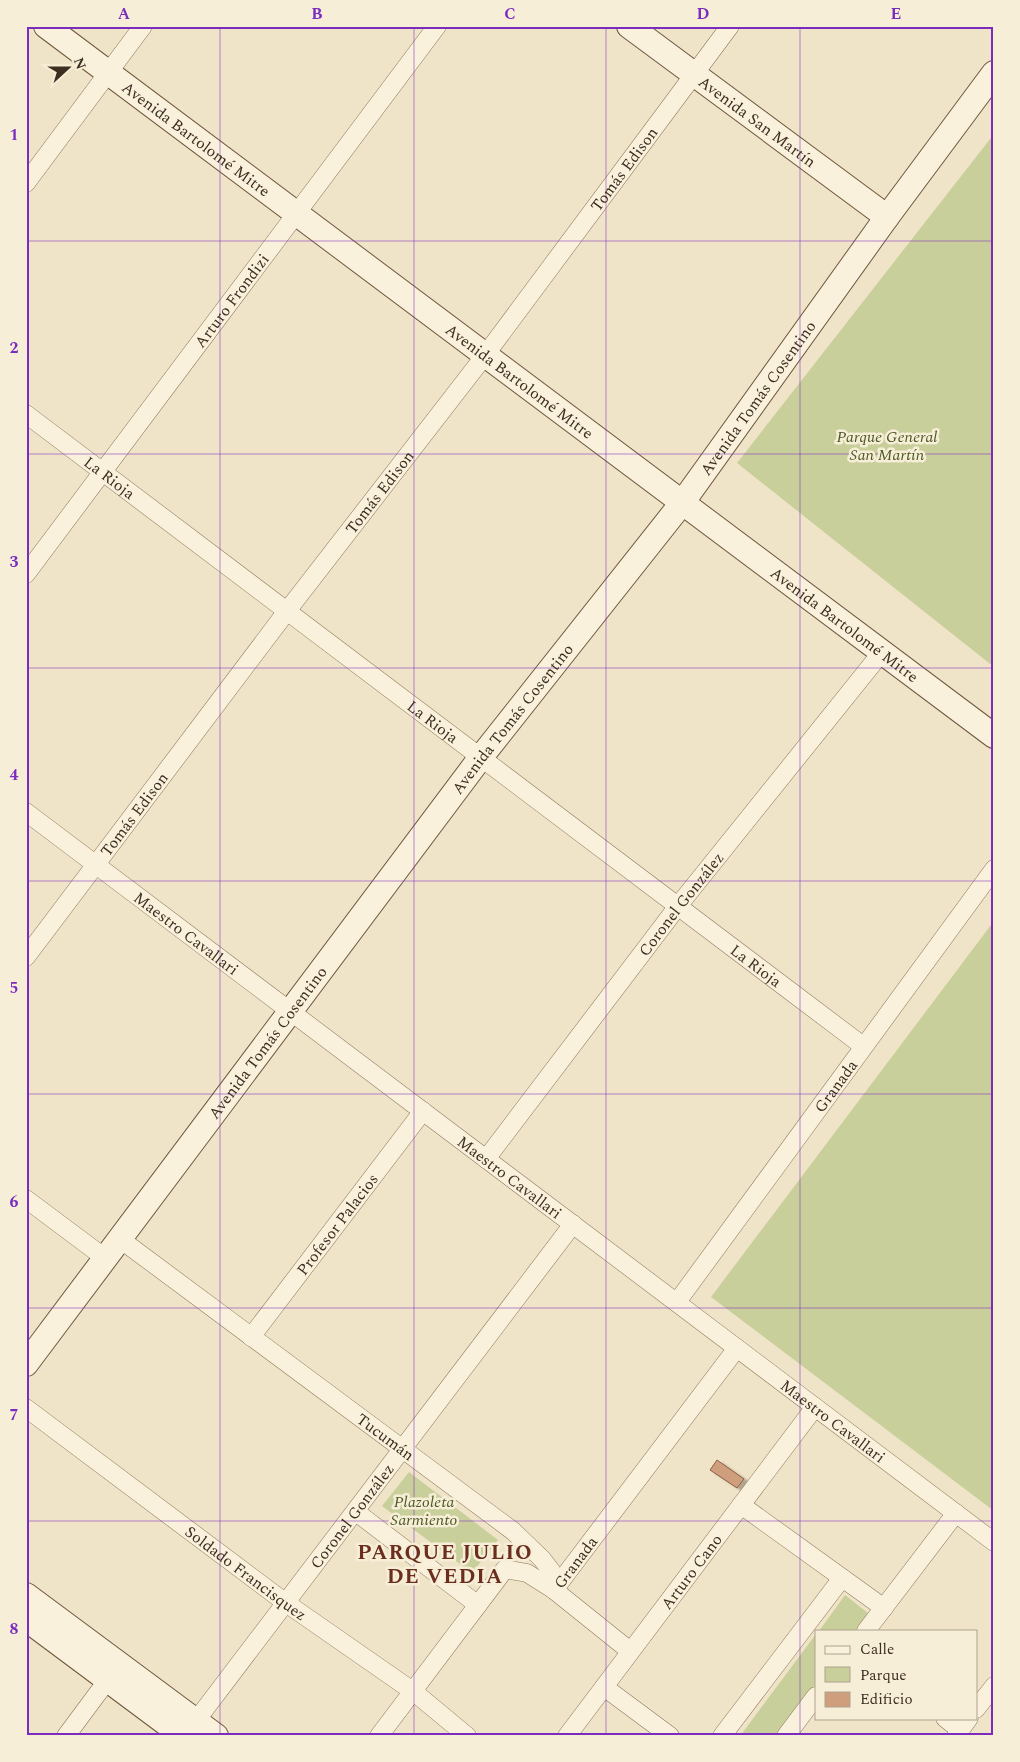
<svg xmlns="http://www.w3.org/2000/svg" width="1020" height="1762" font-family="Spectral,serif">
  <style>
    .green { fill: #c9cf9b }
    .building { fill: #cf9f7d; stroke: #8d5f41; filter: url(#shadow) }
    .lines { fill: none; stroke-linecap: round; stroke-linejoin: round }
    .street-casing { stroke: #8d765c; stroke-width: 19 }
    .secondary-casing { stroke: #6f573f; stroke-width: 26 }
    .street { stroke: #faf1dc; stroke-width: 18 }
    .secondary { stroke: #faf1dc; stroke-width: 24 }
    .grid { fill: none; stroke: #7b2cbf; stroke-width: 1; stroke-opacity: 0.55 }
    .labels { text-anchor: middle; stroke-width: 5; stroke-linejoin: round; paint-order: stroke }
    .street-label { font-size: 16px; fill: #3d2e20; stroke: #f7eed8 }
    .park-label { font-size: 16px; font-style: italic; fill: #4d5a26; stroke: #f7eed8 }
    .district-label { font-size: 21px; font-weight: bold; letter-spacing: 1px; fill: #6b2e1e; stroke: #f7eed8 }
    .neatline { fill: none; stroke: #7b2cbf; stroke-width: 2 }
    .grid-label { font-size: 16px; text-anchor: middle; font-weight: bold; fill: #7b2cbf }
  </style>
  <defs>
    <filter id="shadow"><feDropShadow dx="5" dy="3" stdDeviation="1" flood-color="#0004"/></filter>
  </defs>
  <rect width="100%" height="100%" fill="#f0e4c8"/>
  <!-- green -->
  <path class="green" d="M994,134V667L737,463Z
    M994,921V1511L711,1297Z
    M409,1472L498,1540L472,1573L382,1506Z
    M845,1595L868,1613L855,1631H819Z
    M816,1634V1683L777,1736H740Z"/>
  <!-- building -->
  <path class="building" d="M717,1460L744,1479L737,1488L710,1470Z"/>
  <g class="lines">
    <defs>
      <g id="street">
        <path d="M26,183L143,26"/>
        <path id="s1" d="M26,414L863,1046"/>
        <path id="s2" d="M26,574L437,26"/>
        <path id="s3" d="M26,812L994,1542"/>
        <path id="s4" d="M26,957L287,611L486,354L730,26"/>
        <path id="s5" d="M486,1159L678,906L882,652"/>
        <path d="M26,1199L105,1258"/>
        <path id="s6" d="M120,1239L513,1531L542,1559L552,1572L554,1590"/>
        <path id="s7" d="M677,1302L994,869"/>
        <path id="s8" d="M251,1337L423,1111"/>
        <path id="s9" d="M26,1408L286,1603L414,1692L467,1736"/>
        <path d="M741,1505L884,1608"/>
        <path d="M356,1512L478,1605"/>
        <path id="s10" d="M554,1590L737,1348"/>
        <path d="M866,1631L956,1513"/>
        <path d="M604,1687L670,1736"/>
        <path d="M976,1709L994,1686"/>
        <path d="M945,1718L960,1730"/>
        <path id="s11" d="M189,1730L573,1224"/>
        <path d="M66,1736L115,1670"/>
        <path d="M379,1736L505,1569L527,1573L554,1590L630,1651"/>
        <path id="s12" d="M567,1736L815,1407"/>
        <path d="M722,1736L842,1578"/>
        <path d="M786,1736L816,1696"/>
        <path d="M956,1736L969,1718"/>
      </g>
      <g id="secondary">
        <path id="s13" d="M46,26L994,736"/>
        <path id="s14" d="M629,26L887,217"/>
        <path id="s15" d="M26,1364L481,757L682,503L887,217L994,73"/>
        <path d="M26,1595L216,1736"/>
        <path d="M26,1619L183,1736"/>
      </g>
    </defs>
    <!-- street casing -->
    <use href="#street" class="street-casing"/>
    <!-- secondary casing -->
    <use href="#secondary" class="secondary-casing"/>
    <!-- street -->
    <use href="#street" class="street"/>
    <!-- secondary -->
    <use href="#secondary" class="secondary"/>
  </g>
  <!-- grid -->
  <path class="grid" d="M220,26V1736M414,26V1736M606,26V1736M800,26V1736M26,241H994M26,454H994M26,668H994M26,881H994M26,1094H994M26,1308H994M26,1521H994"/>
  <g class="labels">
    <!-- street labels -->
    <g class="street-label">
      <text dy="6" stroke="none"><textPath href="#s14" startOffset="160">Avenida San Martín</textPath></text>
      <text dy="6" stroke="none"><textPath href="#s13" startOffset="188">Avenida Bartolomé Mitre</textPath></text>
      <text dy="6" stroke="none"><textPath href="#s4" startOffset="989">Tomás Edison</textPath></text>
      <text dy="6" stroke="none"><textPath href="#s2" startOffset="342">Arturo Frondizi</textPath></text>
      <text dy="6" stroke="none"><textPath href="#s13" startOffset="592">Avenida Bartolomé Mitre</textPath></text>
      <text dy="6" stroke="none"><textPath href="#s15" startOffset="1212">Avenida Tomás Cosentino</textPath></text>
      <text dy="6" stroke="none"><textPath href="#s1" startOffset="105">La Rioja</textPath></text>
      <text dy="6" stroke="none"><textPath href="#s4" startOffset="584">Tomás Edison</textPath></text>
      <text dy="6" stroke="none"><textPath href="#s13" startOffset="998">Avenida Bartolomé Mitre</textPath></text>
      <text dy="6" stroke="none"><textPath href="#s15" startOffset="808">Avenida Tomás Cosentino</textPath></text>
      <text dy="6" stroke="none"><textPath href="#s1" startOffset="510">La Rioja</textPath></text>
      <text dy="6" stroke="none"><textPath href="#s4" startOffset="179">Tomás Edison</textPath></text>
      <text dy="6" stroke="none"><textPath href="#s5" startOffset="321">Coronel González</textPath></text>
      <text dy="6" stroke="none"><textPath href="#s3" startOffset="201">Maestro Cavallari</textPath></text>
      <text dy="6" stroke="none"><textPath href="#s1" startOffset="915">La Rioja</textPath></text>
      <text dy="6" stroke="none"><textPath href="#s15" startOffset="402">Avenida Tomás Cosentino</textPath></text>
      <text dy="6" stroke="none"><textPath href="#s7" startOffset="268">Granada</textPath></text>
      <text dy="6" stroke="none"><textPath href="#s3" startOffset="606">Maestro Cavallari</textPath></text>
      <text dy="6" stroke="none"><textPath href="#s8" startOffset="142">Profesor Palacios</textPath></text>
      <text dy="6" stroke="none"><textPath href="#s3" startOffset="1011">Maestro Cavallari</textPath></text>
      <text dy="6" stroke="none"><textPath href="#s6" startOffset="331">Tucumán</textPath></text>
      <text dy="6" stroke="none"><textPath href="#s11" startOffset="269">Coronel González</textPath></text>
      <text dy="6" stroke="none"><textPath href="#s10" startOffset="35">Granada</textPath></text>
      <text dy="6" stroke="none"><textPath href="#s12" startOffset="206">Arturo Cano</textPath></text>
      <text dy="6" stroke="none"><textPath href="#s9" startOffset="275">Soldado Francisquez</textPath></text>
    </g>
    <!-- park labels -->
    <g class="park-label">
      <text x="887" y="442">Parque General<tspan x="887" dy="18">San Martín</tspan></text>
      <text x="424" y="1507">Plazoleta<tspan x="424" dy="18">Sarmiento</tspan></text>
    </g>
    <!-- district labels -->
    <g class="district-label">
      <text x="445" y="1559">PARQUE JULIO<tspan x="445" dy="24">DE VEDIA</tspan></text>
    </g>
  </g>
  <!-- border -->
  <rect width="1020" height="1762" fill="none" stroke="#f7eed8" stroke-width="55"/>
  <!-- legend -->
  <rect x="815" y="1630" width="162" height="90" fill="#f7eed8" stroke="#ada18e"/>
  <rect x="825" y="1646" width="25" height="8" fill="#faf1dc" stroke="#ada18e"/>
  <text x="860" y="1654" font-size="15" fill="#3d2e20">Calle</text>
  <rect x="825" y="1667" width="25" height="15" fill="#c9cf9b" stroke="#ada18e"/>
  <text x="860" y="1680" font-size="15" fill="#3d2e20">Parque</text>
  <rect x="825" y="1692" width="25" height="15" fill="#cf9f7d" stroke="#ada18e"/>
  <text x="860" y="1704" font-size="15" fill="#3d2e20">Edificio</text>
  <!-- north arrow -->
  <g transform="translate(68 68) rotate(69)" stroke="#f7eed8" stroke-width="4" paint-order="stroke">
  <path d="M0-4L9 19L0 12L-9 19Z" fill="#3d2e20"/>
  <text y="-8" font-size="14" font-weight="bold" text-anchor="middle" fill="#3d2e20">N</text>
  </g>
  <rect x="28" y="28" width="964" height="1706" class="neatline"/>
  <g class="grid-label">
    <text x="124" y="19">A</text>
    <text x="317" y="19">B</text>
    <text x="510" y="19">C</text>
    <text x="703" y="19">D</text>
    <text x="896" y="19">E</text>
    <text x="14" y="140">1</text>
    <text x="14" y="353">2</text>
    <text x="14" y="567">3</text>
    <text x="14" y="780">4</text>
    <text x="14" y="993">5</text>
    <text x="14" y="1207">6</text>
    <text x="14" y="1420">7</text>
    <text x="14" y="1634">8</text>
  </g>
</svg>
